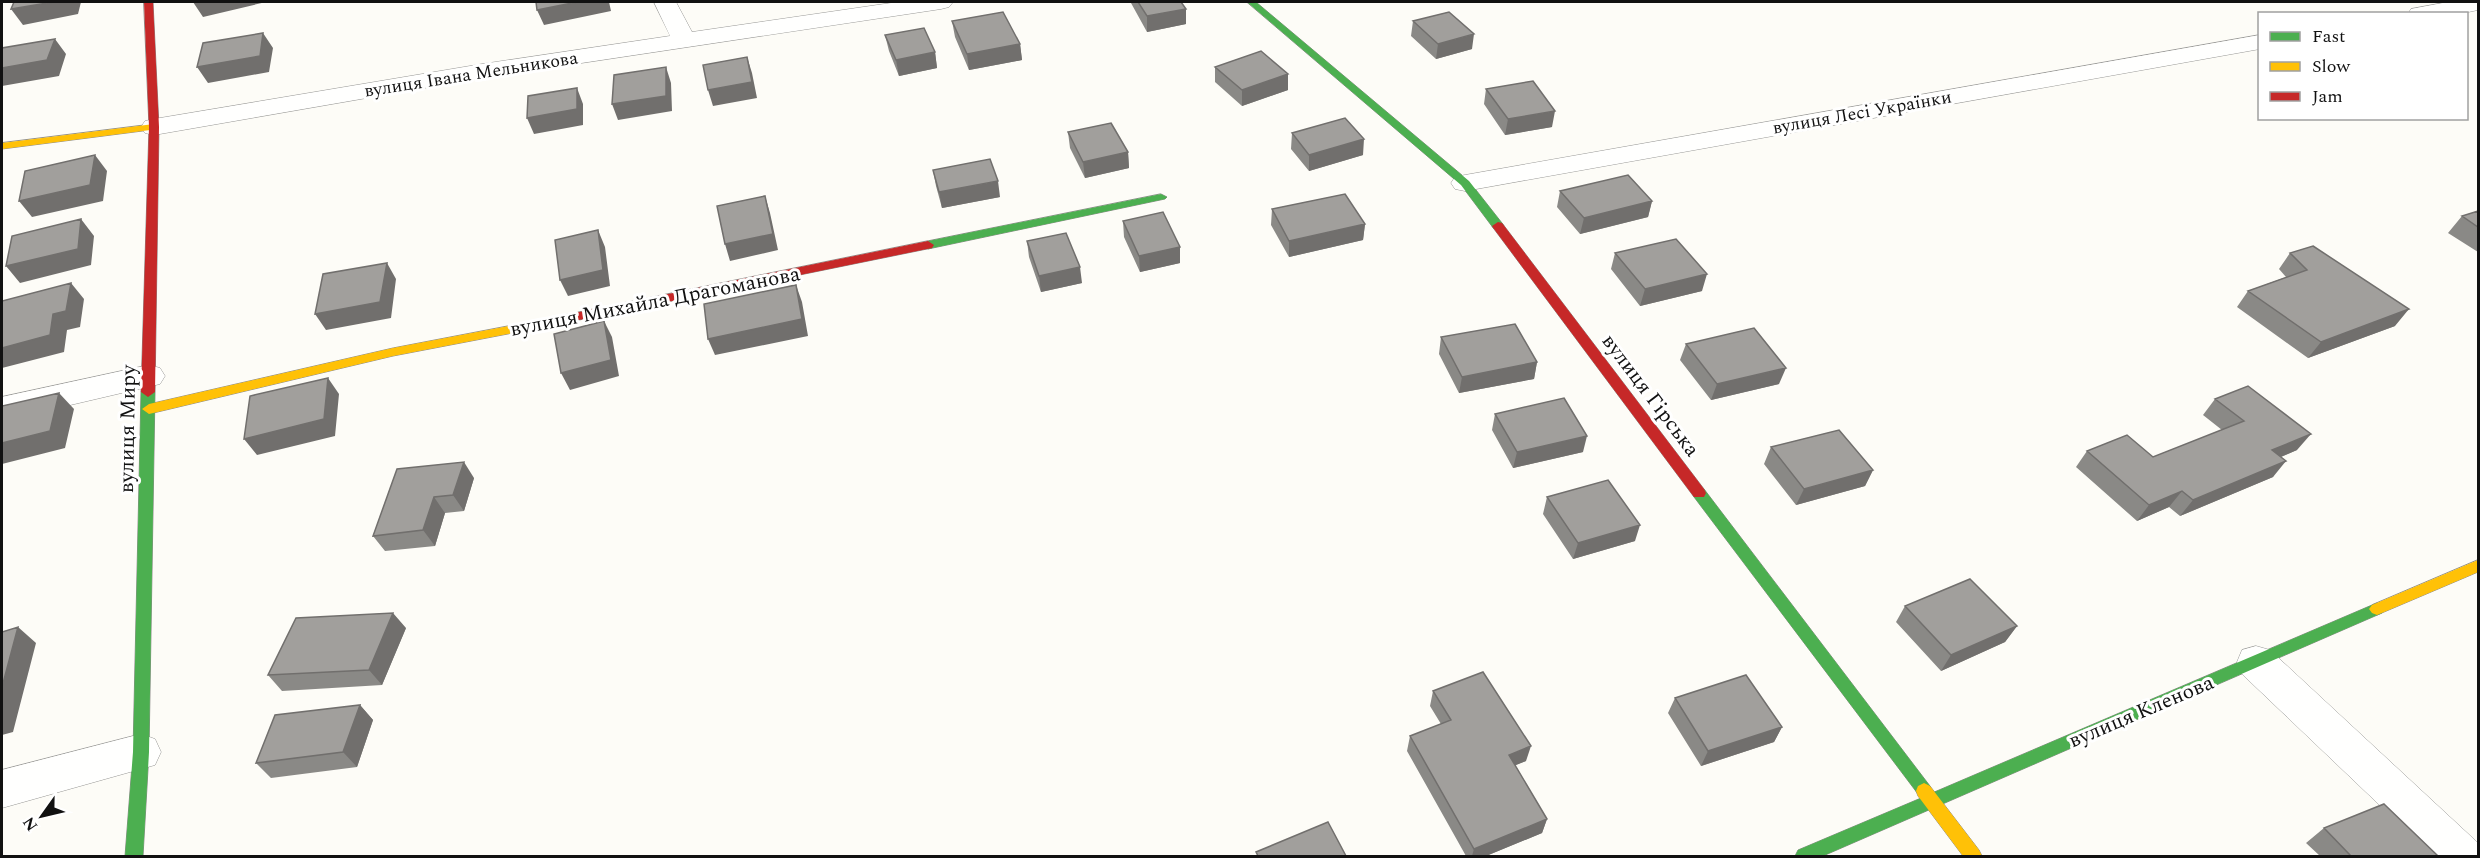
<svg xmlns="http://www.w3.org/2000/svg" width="2480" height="858" font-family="Spectral,serif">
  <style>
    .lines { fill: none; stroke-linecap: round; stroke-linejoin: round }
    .street-casing { stroke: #979795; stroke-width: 1 }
    .fast-casing { stroke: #8e8d8b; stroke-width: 1 }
    .slow-casing { stroke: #8e8d8b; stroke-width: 1 }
    .jam-casing { stroke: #8e8d8b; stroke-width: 1 }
    .street { fill: #fffffe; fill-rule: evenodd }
    .fast { fill: #4caf50; fill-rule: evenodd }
    .slow { fill: #ffc107; fill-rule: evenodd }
    .jam { fill: #c62828; fill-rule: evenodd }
    .wall { fill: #8a8986 }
    .shaded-wall { fill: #716f6d }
    .building { fill: #a19f9c; stroke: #716f6d; stroke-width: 1.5 }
    .labels { text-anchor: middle; stroke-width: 6; stroke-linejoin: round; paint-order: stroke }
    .far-street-label { font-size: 18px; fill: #111; stroke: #fff }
    .street-label { font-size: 21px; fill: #111; stroke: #fff }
  </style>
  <rect width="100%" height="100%" fill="#fdfcf7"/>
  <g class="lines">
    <defs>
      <path id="street" d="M654,2H676L692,32L898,2H953L949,7L941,9L482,78L154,135L145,133L141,127L145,121L154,119L482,64L670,36Z
        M2448,2H2478V10L2459,14H2408L2411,9Z
        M2260,35V49L1465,191L1455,189L1451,183L1455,177L1465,175Z
        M149,365L160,368L165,376L160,384L2,421V397Z
        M2256,646L2270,650L2477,842L2478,856H2433L2242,674L2237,662L2242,650Z
        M141,734L155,739L161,752L155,765L2,808V770Z"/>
      <path id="fast" d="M1247,2H1256L1469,181L1502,223L1504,226L1502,229H1494L1461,185Z
        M1161,194L1167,197L1165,199L928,249L922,245L928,241Z
        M148,387L155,392L149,752L143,856H125L133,752L141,392Z
        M1699,488L1704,489L1930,786L1932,793L2372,605L2377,603L2382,605L2385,609L2382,613L1823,856H1795L1798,850L1921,798L1694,497L1692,493L1694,489Z"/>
      <path id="slow" d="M154,124L159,127L158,129L2,149V143Z
        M535,321L541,325L539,328L393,356L149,414L142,409L149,404L393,348Z
        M2478,560V572L2377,615L2372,613L2369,609L2372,605Z
        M1924,783L1930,786L1979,850L1982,856H1963L1918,796L1916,791L1918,786Z"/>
      <path id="jam" d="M144,2H153L159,127L155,392L148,397L141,392L149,127Z
        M1498,222L1502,223L1704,489L1706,493L1704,497H1694L1494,229L1492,226Z
        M928,241L934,245L932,248L535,329L529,325L535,321Z"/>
    </defs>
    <!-- street casing -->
    <use href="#street" class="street-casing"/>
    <!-- fast casing -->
    <use href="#fast" class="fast-casing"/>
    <!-- slow casing -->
    <use href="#slow" class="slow-casing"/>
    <!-- jam casing -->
    <use href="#jam" class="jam-casing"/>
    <!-- street -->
    <use href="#street" class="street"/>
    <!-- fast -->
    <use href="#fast" class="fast"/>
    <!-- slow -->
    <use href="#slow" class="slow"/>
    <!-- jam -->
    <use href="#jam" class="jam"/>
  </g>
  <!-- wall -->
  <path class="wall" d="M1131,2H1181L1186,24L1147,32L1131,3Z
    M952,21L1020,44L1022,60L969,70L955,37Z
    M1413,21L1472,49L1436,59L1411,36Z
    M885,35L935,52L937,68L899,76L889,51Z
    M1215,67L1288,74V90L1242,106L1215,82Z
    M1486,89L1552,127L1505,135L1484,104Z
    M1068,132L1128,152L1129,168L1085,178L1070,148Z
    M1292,133L1363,155L1309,171L1291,149Z
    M933,170L1000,197L942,208L936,186Z
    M1560,191L1652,201L1648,217L1580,234L1557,207Z
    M1272,209L1365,224L1363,240L1289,257L1271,225Z
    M2478,211V252L2448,233L2462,216Z
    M1123,221L1180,247V263L1140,272L1124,237Z
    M1027,241L1082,283L1041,292L1029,257Z
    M1615,253L1702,291L1640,306L1611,269Z
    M2290,253L2395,326L2308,358L2237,307L2248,291L2286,277L2279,269Z
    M1441,337L1537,362L1534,379L1459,393L1439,354Z
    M1686,344L1779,384L1711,400L1680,360Z
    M2215,399L2297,450L2281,457L2273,477L2180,516L2169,507L2137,521L2076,467L2087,451L2153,457L2222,430L2203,415Z
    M1495,414L1583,452L1513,468L1492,430Z
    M1771,447L1873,470L1865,486L1796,505L1764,464Z
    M397,469L474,478L464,511L445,513L435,546L385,551L373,536Z
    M1547,497L1635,541L1573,559L1543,514Z
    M1905,606L2017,626L2005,642L1941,671L1896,622Z
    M406,628L382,685L282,691L268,675Z
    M1433,691L1526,761L1515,765L1547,819L1542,833L1486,856H1466L1407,751L1410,736L1441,724L1430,706Z
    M1675,698L1782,727L1774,742L1701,766L1668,713Z
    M360,705L373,720L357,767L271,778L256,763Z
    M2324,828L2438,856H2320L2306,843Z"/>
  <!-- shaded-wall -->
  <path class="shaded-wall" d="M53,2H81L78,14L23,25L11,9Z
    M193,2H266L203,17Z
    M577,2H609L611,11L544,25L537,10Z
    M1186,9V24L1147,32V16Z
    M263,33L273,48L269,72L208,83L197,67Z
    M1474,34L1472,49L1436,59L1438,44Z
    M55,39L66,54L59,76L2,86V68Z
    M1020,44L1022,60L969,70L967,54Z
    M935,52L937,68L899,76L896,60Z
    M747,57L752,73L757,98L713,106L708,90Z
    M666,67L671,83L672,111L618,120L612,104Z
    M1288,74V90L1242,106V90Z
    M577,88L583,104V125L534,134L527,118Z
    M1555,111L1552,127L1505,135L1508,119Z
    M1364,139L1363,155L1309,171V155Z
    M1128,152L1129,168L1085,178L1083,162Z
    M95,155L107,171L103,201L32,217L19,201Z
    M998,181L1000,197L942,208L939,192Z
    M765,196L770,213L778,250L730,261L725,244Z
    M1652,201L1648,217L1580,234L1584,218Z
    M81,219L94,236L91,265L20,283L6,266Z
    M1365,224L1363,240L1289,257V241Z
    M598,230L605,247L610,286L568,296L560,280Z
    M1180,247V263L1140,272L1139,256Z
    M387,263L396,279L391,318L326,330L315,314Z
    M1080,267L1082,283L1041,292L1039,276Z
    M1707,274L1702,291L1640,306L1645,289Z
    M71,283L84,299L80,327L67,330L64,352L2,368V348L53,314Z
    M796,285L802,302L808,336L715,355L708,339Z
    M2409,309L2395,326L2308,358L2321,342Z
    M604,321L612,337L619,376L570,390L561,373Z
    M1537,362L1534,379L1459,393L1462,377Z
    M1786,368L1779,384L1711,400L1717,384Z
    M328,378L339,394L335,436L257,455L244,439Z
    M59,393L74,409L65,448L2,464V443Z
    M2311,434L2297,450L2259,466L2272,450Z
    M1587,436L1583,452L1513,468L1517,452Z
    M2286,461L2273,477L2180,516L2193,500Z
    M464,462L474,478L464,511L453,495Z
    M1873,470L1865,486L1796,505L1804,489Z
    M2182,491L2169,507L2137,521L2149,505Z
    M434,497L445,513L435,546L423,530Z
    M1640,525L1635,541L1573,559L1578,543Z
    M393,613L406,628L382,685L369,670Z
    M2017,626L2005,642L1941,671L1951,655Z
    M18,627L36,643L13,732L2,735V687Z
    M360,705L373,720L357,767L343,752Z
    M1782,727L1774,742L1701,766L1708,751Z
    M1531,746L1526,761L1504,770L1509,755Z
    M1547,819L1542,833L1486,856H1472L1474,849Z"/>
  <!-- building -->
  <path class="building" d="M14,2H53L11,9Z
    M536,2H577L537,10Z
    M1138,2H1181L1186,9L1147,16Z
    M1003,12L1020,44L967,54L952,21Z
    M1449,12L1474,34L1438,44L1413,21Z
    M924,28L935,52L896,60L885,35Z
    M263,33L260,56L197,67L203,43Z
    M55,39L47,60L2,68V48Z
    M1261,51L1288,74L1242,90L1215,67Z
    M747,57L752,82L708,90L703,65Z
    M666,67V96L612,104L614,75Z
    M1533,81L1555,111L1508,119L1486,89Z
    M577,88V109L527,118L528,96Z
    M1345,118L1364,139L1309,155L1292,133Z
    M1111,123L1128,152L1083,162L1068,132Z
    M95,155L90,185L19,201L25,171Z
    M990,159L998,181L939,192L933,170Z
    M1628,175L1652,201L1584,218L1560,191Z
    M1345,194L1365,224L1289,241L1272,209Z
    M765,196L773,234L725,244L717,206Z
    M2478,211V227L2462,216Z
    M1163,212L1180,247L1139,256L1123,221Z
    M81,219L78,249L6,266L12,236Z
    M598,230L603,270L560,280L555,240Z
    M1066,233L1080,267L1039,276L1027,241Z
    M1676,239L1707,274L1645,289L1615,253Z
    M2313,246L2409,309L2321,342L2248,291L2307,270L2290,253Z
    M387,263L380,302L315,314L323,274Z
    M71,283L66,311L53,314L50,335L2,348V301Z
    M796,285L802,319L708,339L704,304Z
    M604,321L611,360L561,373L554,334Z
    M1515,324L1537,362L1462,377L1441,337Z
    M1754,328L1786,368L1717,384L1686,344Z
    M328,378L324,419L244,439L250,396Z
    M2248,386L2311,434L2272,450L2286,461L2193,500L2182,491L2149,505L2087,451L2127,435L2153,457L2244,421L2215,399Z
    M59,393L50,431L2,443V406Z
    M1564,398L1587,436L1517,452L1495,414Z
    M1839,430L1873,470L1804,489L1771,447Z
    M464,462L453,495L434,497L423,530L373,536L397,469Z
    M1608,480L1640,525L1578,543L1547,497Z
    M1970,579L2017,626L1951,655L1905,606Z
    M393,613L369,670L268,675L296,618Z
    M18,627L2,687V632Z
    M1483,672L1531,746L1509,755L1547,819L1474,849L1410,736L1451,720L1433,691Z
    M1746,675L1782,727L1708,751L1675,698Z
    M360,705L343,752L256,763L275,715Z
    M2384,804L2438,856H2351L2324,828Z
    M1328,822L1346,856H1258L1256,852Z"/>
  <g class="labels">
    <!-- far-street labels -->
    <g class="far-street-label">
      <text transform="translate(471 74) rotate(-9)" y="6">вулиця Івана Мельникова</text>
      <text transform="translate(1862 112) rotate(-10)" y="6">вулиця Лесі Українки</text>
    </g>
    <!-- street labels -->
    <g class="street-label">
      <text transform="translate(655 301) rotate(-11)" y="7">вулиця Михайла Драгоманова</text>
      <text transform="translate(1651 395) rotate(53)" y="7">вулиця Гірська</text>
      <text transform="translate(127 429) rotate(-89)" y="7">вулиця Миру</text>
      <text transform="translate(2141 711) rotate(-23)" y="7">вулиця Кленова</text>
    </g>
  </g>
  <!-- border -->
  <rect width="2480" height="858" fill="none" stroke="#111111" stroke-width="6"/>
  <!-- legend -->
  <rect x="2258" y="12" width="210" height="108" fill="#ffffff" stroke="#a0a0a0" stroke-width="1.5"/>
  <rect x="2270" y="32" width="30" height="9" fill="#4caf50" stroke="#a0a0a0" stroke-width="1.5"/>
  <text x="2312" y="42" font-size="18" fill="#111111">Fast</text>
  <rect x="2270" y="62" width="30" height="9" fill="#ffc107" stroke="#a0a0a0" stroke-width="1.5"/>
  <text x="2312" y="72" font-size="18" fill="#111111">Slow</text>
  <rect x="2270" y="92" width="30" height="9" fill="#c62828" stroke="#a0a0a0" stroke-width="1.5"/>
  <text x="2312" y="102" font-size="18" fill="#111111">Jam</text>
  <!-- north arrow -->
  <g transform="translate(42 816) rotate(236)" stroke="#ffffff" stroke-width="4.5" paint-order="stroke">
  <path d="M0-4.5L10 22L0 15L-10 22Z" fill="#111111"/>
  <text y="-9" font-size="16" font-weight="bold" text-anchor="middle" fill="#111111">N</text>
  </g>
</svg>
